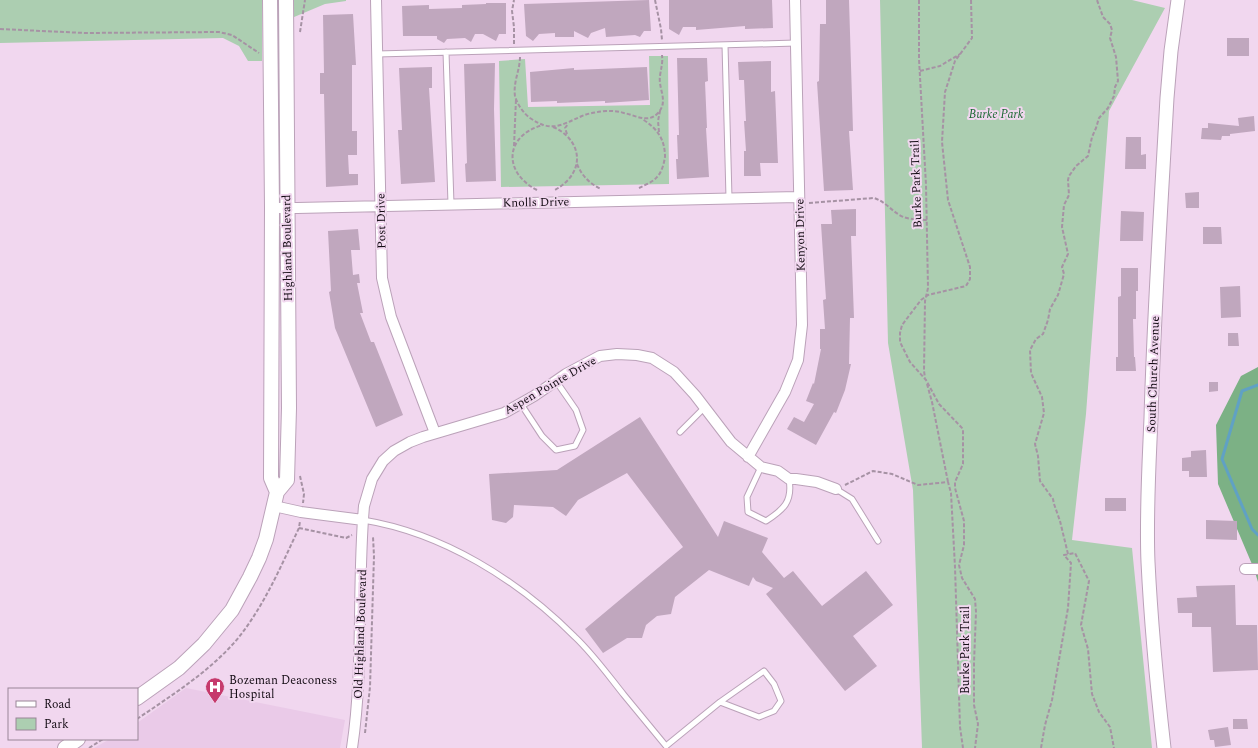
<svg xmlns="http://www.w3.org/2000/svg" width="1258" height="748" font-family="Spectral,serif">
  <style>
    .built { fill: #eacae8 }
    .green { fill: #acceb1 }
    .forest { fill: #7cb185 }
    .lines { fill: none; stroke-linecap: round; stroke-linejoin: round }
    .stream { stroke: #60a1c4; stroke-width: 3 }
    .building { fill: #c0a7be }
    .service-casing { stroke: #bba2b9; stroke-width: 7 }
    .minor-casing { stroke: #bba2b9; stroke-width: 12 }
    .tertiary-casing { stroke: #bba2b9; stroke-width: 15 }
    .secondary-casing { stroke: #bba2b9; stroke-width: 16 }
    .path { stroke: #a692a4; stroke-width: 2; stroke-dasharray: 4 2; stroke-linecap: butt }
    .service { stroke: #fff; stroke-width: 5 }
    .minor { stroke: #fff; stroke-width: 10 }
    .tertiary { stroke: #fff; stroke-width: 13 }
    .secondary { stroke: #fff; stroke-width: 14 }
    .labels { text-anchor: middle; stroke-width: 4; stroke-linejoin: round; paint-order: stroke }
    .park-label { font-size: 12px; font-style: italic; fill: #1b6932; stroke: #f1d7ef }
    .street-label { font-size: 12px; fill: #140c14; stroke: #f1d7ef }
    .poi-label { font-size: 12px; fill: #140c14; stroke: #f1d7ef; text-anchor: start }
  </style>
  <rect width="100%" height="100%" fill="#f1d7ef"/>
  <!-- built -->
  <path class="built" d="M186,688L345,720L340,748H94L110,739H137V723Z"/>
  <!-- green -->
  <path class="green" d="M0,0H262V61H248L239,46L223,38L0,43Z
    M287,0H346V1L325,4L287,20Z
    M880,0H1132L1165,8L1109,111L1086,414L1072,540L1132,548L1152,748H922L913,490L888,343Z
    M649,56H668L669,184L501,187L499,61L525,59L528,107L650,105Z"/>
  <!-- forest -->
  <path class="forest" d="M1258,367V582L1254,569L1218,484L1216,425L1241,376Z"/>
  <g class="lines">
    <!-- stream -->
    <path class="stream" d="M1258,385L1242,391L1222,459L1252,529L1258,535"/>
  </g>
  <!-- building -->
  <path class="building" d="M649,0L651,31H644L640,37L635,35L606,37L605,28L591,33L588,38L574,31V37H555V33L539,34L533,41L526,36L524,4Z
    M669,0H772L773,28L745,29V26L696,30V27H683L679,35L669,29Z
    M826,0H849L853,131H849L853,190L824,191L817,82L819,81L820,24H826Z
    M486,3H506V34H499L496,41L483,34H475L471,42L465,38L447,39L444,43L437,39V36H403L402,6L429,5V9L462,8V5L486,4Z
    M353,14L356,65H352V131H357V155H348L349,174H358V185L326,187L324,94H320V73H324L323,15Z
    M1227,38H1249V56H1227Z
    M677,58H707L708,81L705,82L707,128H706L709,177L677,179L676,159H678L677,135H679Z
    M771,61V92L775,91L778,163H760L761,176H744V151H746L744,121H746L744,80H739L738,62Z
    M495,63L494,109L496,181L466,182L465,164L467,163L464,64Z
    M432,67V88H429L435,182L401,184L398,130H402L399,68Z
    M647,67L649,100L605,103V101L557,103V101L531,102L530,72L574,68V70Z
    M1254,116L1255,131L1230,134V136H1222L1221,140L1201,139L1202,128H1208V123L1239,126L1238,118Z
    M1126,137H1141V155L1146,154V169H1125Z
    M1199,192V208H1186L1185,193Z
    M856,209V236H851L854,318H850L849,364H851L845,390L836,413L834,412L816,445L787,429L794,417L804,422L814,404L806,401L813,383L814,384L821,349H820V329H825L823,300L826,299L821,224H832L831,210Z
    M1121,211L1144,212L1143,241H1120Z
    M1203,227H1221L1222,244H1203Z
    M358,229L360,250H351L353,275L359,274L360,283H357L363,313H360L371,342H374L403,415L376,427L335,328L329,292L331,291L328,231Z
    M1121,268H1138V291H1136V319H1133L1134,357H1135L1136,371H1116V357H1118V297L1121,296Z
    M1240,286L1241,317L1221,318L1220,287Z
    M1228,333H1238L1239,346H1228Z
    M1209,382H1218V391L1209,392Z
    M640,417L718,537L724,521L768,538L762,552L784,578L793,571L822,606L866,571L893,605L853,636L877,666L845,691L766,594L773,588L756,581L753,577L749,586L709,570L675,597L671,614L657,616L646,625L642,638H627L603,653L585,629L683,547L627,473L578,500L566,516L553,507L514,505L513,517L506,523L492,520L489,474L557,470Z
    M1206,450L1207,477H1189V471H1182V458L1191,457V451Z
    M1105,498H1126V511H1105Z
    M1206,520L1237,521V540L1206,539Z
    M1235,585L1236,625H1257L1258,670L1213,672L1211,627H1192V613H1178L1177,598L1197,597L1196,586Z
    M1233,719H1247L1248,729H1233Z
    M1228,727L1231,745L1215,747L1214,740H1210L1208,730Z"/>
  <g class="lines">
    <defs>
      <path id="service" d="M725,45L729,198
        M446,52L451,204
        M377,54L796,43
        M521,404L542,436L556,450L575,446L583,430L576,410L556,381
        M680,432L704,408
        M761,467L747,497L748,512L766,521C783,510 793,502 789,479
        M836,489L852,499L878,541
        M363,520C443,533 518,580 575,637C593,654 608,675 624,695C638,712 652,729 666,746L720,702L764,671L774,684L781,701L774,711L759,717L720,702"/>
      <path id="minor" d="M376,0L382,278L391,317L435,433
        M272,208H297L799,197
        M748,457L785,392L798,360L802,325L795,0
        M274,506L301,512L363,520
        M1245,569H1258
        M352,748C364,668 357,586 364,506L372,479L383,461L394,451L410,442L423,437L504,413L534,396L566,374L600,356L617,354L637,355L652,358L674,372L695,395L731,442L761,467L778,471L789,479H796L817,482L836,489"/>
      <path id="tertiary" d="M1164,748C1157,686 1151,624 1148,562C1146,514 1149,466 1151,418C1154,311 1161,205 1167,98L1171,51L1178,0"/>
      <path id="secondary" d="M270,0L272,208L271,478L277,492
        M137,698L179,668L204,644L232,610L250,577L259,558L266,539L277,492L287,480L289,408L286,0
        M65,748L78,739"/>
    </defs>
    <!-- service casing -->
    <use href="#service" class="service-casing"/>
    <!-- minor casing -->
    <use href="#minor" class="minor-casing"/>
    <!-- tertiary casing -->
    <use href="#tertiary" class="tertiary-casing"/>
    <!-- secondary casing -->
    <use href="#secondary" class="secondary-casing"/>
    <!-- path -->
    <path class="path" d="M655,0L661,29L662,40
      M919,0V59L926,185L928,288L925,301L924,371L925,378
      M971,0L972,38L955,61L945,92L942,142L948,200L970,267V279L966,286L928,295L921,300L902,325L900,333V342L910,362L926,380L939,404L963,429V464L955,482V488L964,521V545L959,565L962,578L975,599L976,612L974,663V705L978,724L975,748
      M0,29L85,33L219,32L232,35L259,53
      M300,32L305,0
      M514,44V27L512,11L514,0
      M520,57C520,70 513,82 515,96C517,104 524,114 530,118C552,133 561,125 582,116C589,113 597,112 606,111C612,111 618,111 624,113C635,115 648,124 658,113C669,101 658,89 660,76C661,68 663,63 662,55
      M920,71L940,66L960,54
      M553,127C575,136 586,160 568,180C564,184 560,187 555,190
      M659,132L658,121L660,111
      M567,134L565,128L568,124
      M514,146L516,99
      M577,164C582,176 589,183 601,189
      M639,188C645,185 653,182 657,177C662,172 664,163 665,157C665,139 657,128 642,119
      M537,190C502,172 505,135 543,125
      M809,203L874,198C884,201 890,209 898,214C906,220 917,219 927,220
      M927,384L932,402L948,482
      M300,476L304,494L303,503
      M845,485L873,471L892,474L918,485L948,482L951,493L955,567L960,727L963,748
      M299,528L346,538L352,535
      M1068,554L1060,521L1054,504L1053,499L1040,481L1038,456L1035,444L1044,413L1042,397L1031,373L1030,350L1036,339L1043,334L1048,320L1050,309L1058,295L1064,274L1062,267L1068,254L1062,227L1064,205L1069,195L1068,180L1069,176L1076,166L1088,156L1092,137L1096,128L1099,118L1108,108L1114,96L1115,87L1118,81L1116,57L1110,38L1112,30L1110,24L1103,17L1097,0
      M137,719C172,695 211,671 239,637C265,604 281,566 299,528L300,521
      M365,733L370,687L374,556L373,537H372
      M89,748L103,739
      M1041,748L1045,725L1052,700L1068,608L1071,563L1064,555L1075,553L1089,581L1081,625L1088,649L1092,694L1099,712L1110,727L1114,748"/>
    <!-- service -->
    <use href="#service" class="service"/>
    <!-- minor -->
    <use href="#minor" class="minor"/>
    <!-- tertiary -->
    <use href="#tertiary" class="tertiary"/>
    <!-- secondary -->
    <use href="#secondary" class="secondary"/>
  </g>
  <!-- icons -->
  <defs>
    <symbol id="hospital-pin" viewBox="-11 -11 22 30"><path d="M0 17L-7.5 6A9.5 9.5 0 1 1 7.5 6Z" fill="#c63a6c" stroke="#f1d7ef"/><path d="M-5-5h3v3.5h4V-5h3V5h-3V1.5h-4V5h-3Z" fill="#fff"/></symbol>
  </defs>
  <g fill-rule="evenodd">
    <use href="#hospital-pin" x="204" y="676" width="22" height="30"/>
  </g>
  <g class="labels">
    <!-- park labels -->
    <g class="park-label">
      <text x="996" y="118">Burke Park</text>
    </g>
    <!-- street labels -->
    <g class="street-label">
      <text transform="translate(916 184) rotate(-92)" y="4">Burke Park Trail</text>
      <text transform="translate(536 202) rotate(-1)" y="4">Knolls Drive</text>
      <text transform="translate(381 221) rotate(-91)" y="4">Post Drive</text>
      <text transform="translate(800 235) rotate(-91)" y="4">Kenyon Drive</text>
      <text transform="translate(287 248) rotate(-91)" y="4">Highland Boulevard</text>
      <text transform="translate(1153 374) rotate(-88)" y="4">South Church Avenue</text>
      <text transform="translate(550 385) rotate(-30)" y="4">Aspen Pointe Drive</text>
      <text transform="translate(360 634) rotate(-88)" y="4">Old Highland Boulevard</text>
      <text transform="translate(965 650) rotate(-90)" y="4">Burke Park Trail</text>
    </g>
    <!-- poi labels -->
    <g class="poi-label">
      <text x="229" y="684">Bozeman Deaconess<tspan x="229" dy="14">Hospital</tspan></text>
    </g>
  </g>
  <!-- legend -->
  <rect x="8" y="688" width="130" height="52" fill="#f1d7ef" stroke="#998697"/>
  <rect x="16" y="701" width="20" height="6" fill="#ffffff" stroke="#998697"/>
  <text x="44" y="708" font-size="12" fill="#140c14">Road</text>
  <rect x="16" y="718" width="20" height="12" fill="#acceb1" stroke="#998697"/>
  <text x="44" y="728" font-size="12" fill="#140c14">Park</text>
</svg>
